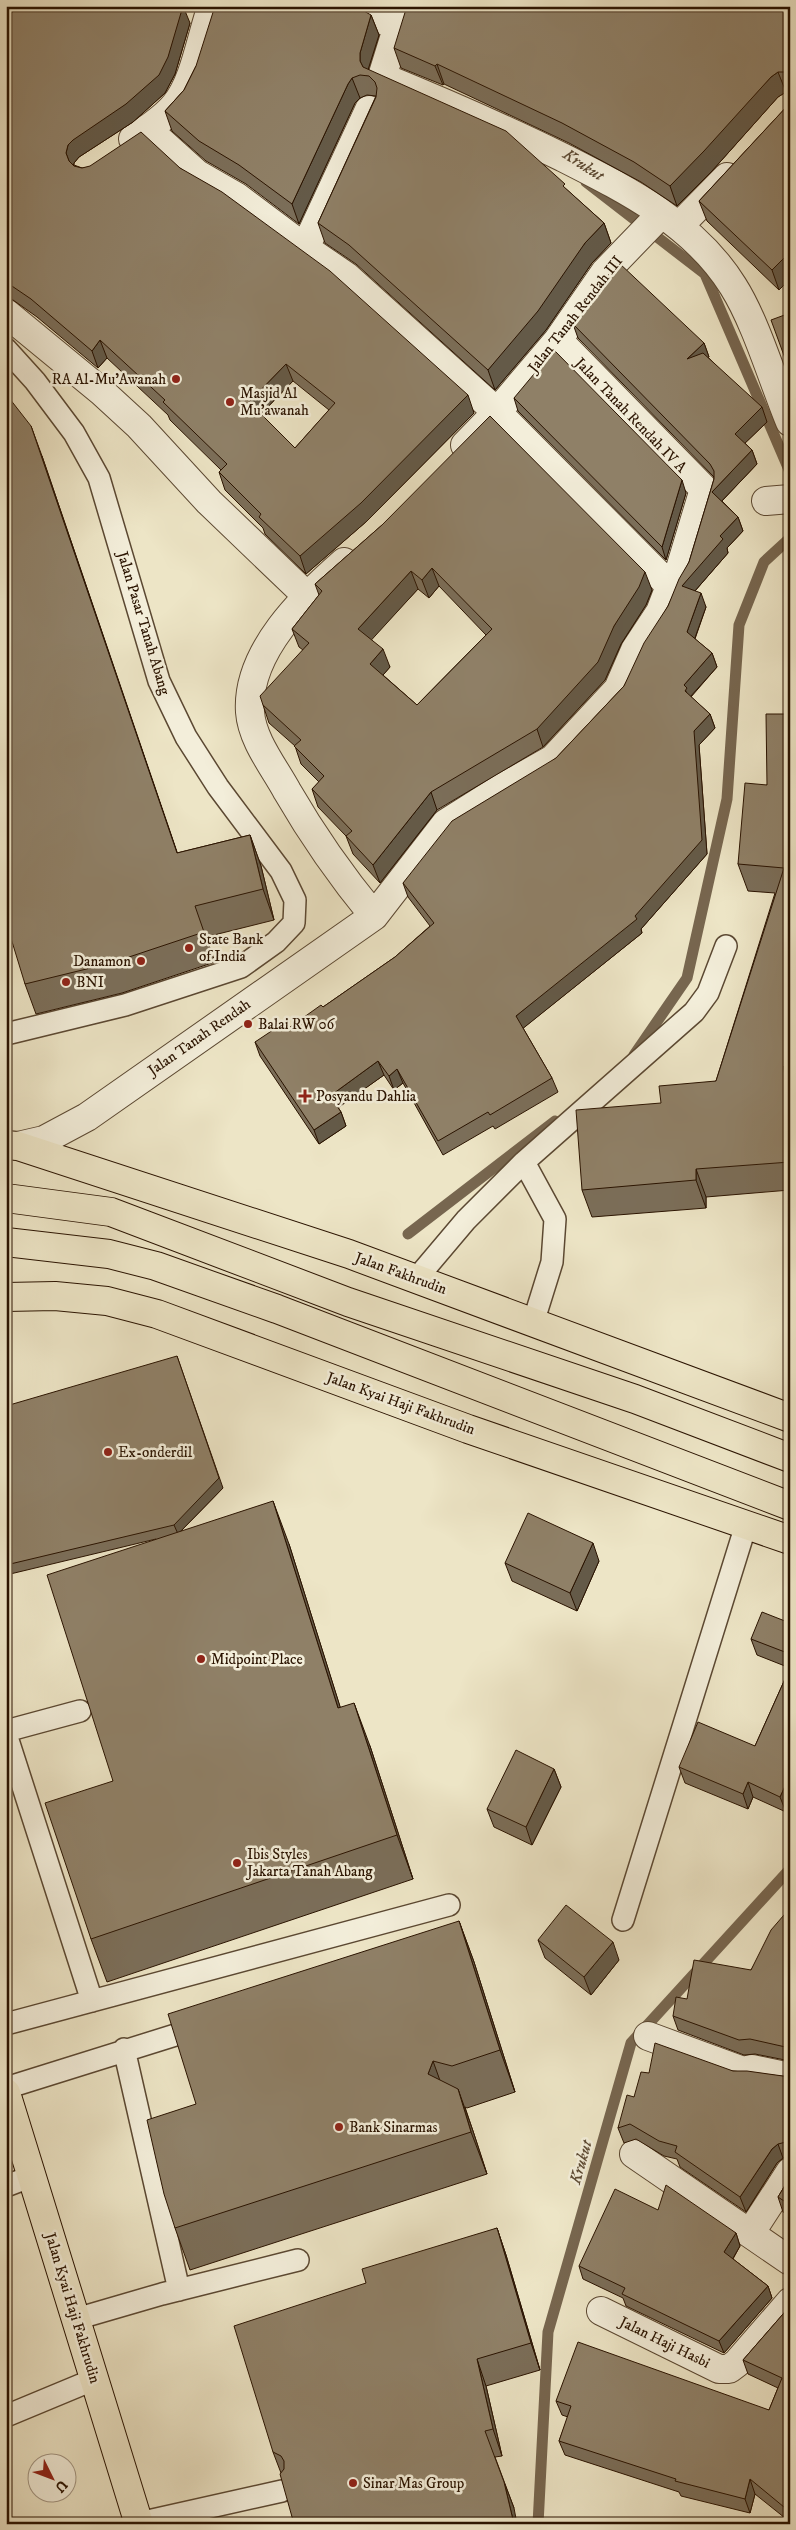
<svg xmlns="http://www.w3.org/2000/svg" width="796" height="2530" font-family="'IM FELL DW Pica',serif">
  <style>
    .lines { fill: none; stroke-linecap: round; stroke-linejoin: round }
    .stream { stroke: #77664f; stroke-width: 11 }
    .service-casing { stroke: #5b4832; stroke-width: 24 }
    .minor-casing { stroke: #5b4832; stroke-width: 30 }
    .primary-casing { stroke: #2a1300; stroke-width: 30 }
    .service { stroke: #f3eeda; stroke-width: 21 }
    .minor { stroke: #f3eeda; stroke-width: 28 }
    .primary { stroke: #ede5c6; stroke-width: 28 }
    .wall { fill: #7b6e59; stroke: #2a1300; fill-rule: evenodd }
    .shaded-wall { fill: #645a48; stroke: #2a1300 }
    .building { fill: #8f8067; stroke: #2a1300; fill-rule: evenodd }
    .poi-dot { fill: #8f2418; stroke: #f3eeda; stroke-width: 2 }
    .labels { text-anchor: middle; stroke-width: 5; stroke-linejoin: round; paint-order: stroke }
    .street-label { font-size: 15px; fill: #2a1300; stroke: #f3eeda }
    .poi-label { font-size: 15px; fill: #2a1300; stroke: #f3eeda; text-anchor: start }
    .water-label { font-size: 16px; font-style: italic; fill: #5e4b34; stroke: #f3eeda }
  </style>
  <rect width="100%" height="100%" fill="#ede5c6"/>
  <filter id="stains"><feTurbulence type="fractalNoise" baseFrequency=".004" numOctaves="4"/><feColorMatrix values="0 0 0 0 .2 0 0 0 0 .09 0 0 0 0 .02 0 0 0 .5 -.17"/></filter>
  <radialGradient id="worn" r=".72"><stop offset=".6" stop-color="#630" stop-opacity="0"/><stop offset="1" stop-color="#630" stop-opacity=".3"/></radialGradient>
  <g class="lines">
    <!-- stream -->
    <path class="stream" d="M586,182L705,274L790,472
      M634,1055L687,978L727,799L739,625L764,562L790,538
      M408,1234L555,1121
      M538,2524L548,2332L631,2043L790,1869"/>
    <defs>
      <path id="service" d="M6,349L35,381L74,433L99,478L159,681L186,737L218,787L281,871L295,900L294,923L276,942L241,967L125,1005L6,1034
        M524,1162L555,1219L552,1262L533,1323
        M417,1278L466,1220L524,1162L694,1012L708,993L726,946
        M6,1731L80,1711
        M6,1734L92,2001
        M623,1920L746,1525
        M6,2024L449,1905
        M124,2049L179,2290
        M6,2088L201,2027
        M6,2186L32,2176
        M76,2319L162,2294L298,2260
        M6,2416L95,2379
        M139,2523L282,2491"/>
      <path id="minor" d="M354,6L396,26
        M404,6L382,77C443,102 503,128 562,157C625,189 694,223 733,286C756,322 773,381 790,422
        M147,129L197,174L237,197L305,248L346,276L497,412L670,586
        M133,139C147,129 164,119 175,105C195,81 201,36 212,6
        M679,226L727,177
        M305,248L369,110
        M6,313L102,392L139,426L209,502L306,595
        M465,445L497,412L558,340L605,272L661,214
        M766,501L790,499
        M344,562C304,597 246,652 250,712C252,740 274,767 287,791C313,836 341,876 374,916
        M18,1146L44,1140L87,1117L374,916L446,823L500,789L553,759L618,689L635,650L660,612L670,586L679,572L704,489L558,340
        M648,2036L743,2071L752,2069L790,2077
        M634,2154L790,2261
        M751,2232L790,2172
        M601,2311L719,2369H729L737,2363L790,2302"/>
      <path id="primary" d="M6,1145L18,1146L349,1254L790,1418
        M6,1198L111,1212L348,1302L635,1399L790,1458
        M6,1242L109,1254L156,1266L277,1309L790,1506
        M6,1297L55,1296L107,1301L157,1314L468,1429L790,1540
        M6,2093L139,2524"/>
    </defs>
    <!-- service casing -->
    <use href="#service" class="service-casing"/>
    <!-- minor casing -->
    <use href="#minor" class="minor-casing"/>
    <!-- primary casing -->
    <use href="#primary" class="primary-casing"/>
    <!-- service -->
    <use href="#service" class="service"/>
    <!-- minor -->
    <use href="#minor" class="minor"/>
    <!-- primary -->
    <use href="#primary" class="primary"/>
  </g>
  <!-- wall -->
  <path class="wall" d="M6,6L190,23L175,74L165,93L133,122L79,157L74,163V165L82,168H180L474,413L367,521L306,574L265,534L263,528L225,490L219,472L221,470L170,420L168,415L107,358L98,368L37,317L6,295ZM293,381L329,410L295,448L261,414Z
    M790,6V92H786L778,97L712,171L677,206L641,182L569,143L444,84L443,85L401,68L394,48Z
    M371,15L379,35L368,70L566,189L604,223L611,243L592,263L546,330L495,390L356,264L325,243L318,223L376,96L367,95L360,98L355,103L299,224L246,184L206,161L172,131L165,111L184,90L196,66Z
    M790,103V279L779,290L707,221L699,201Z
    M573,324L704,343L709,357H708L767,422L745,443L752,450L757,464L722,501L738,517L743,531L727,548L728,553L695,591L706,607L695,639L712,653L717,667L691,697L710,714L715,728L699,745L707,854L641,929L642,933L523,1028L552,1078L558,1092L495,1129L493,1126L443,1155L403,1083L394,1090L384,1075L338,1107L341,1112L346,1126L319,1144L260,1056L255,1042L286,1030L323,1007L395,957L430,926L408,897L403,883L556,758L624,686L668,606L689,562L714,479V477L578,338Z
    M514,398L686,493L666,560L518,411Z
    M42,456L177,853L250,835L261,866L274,920L206,937L215,962L122,993L36,1014L25,984Z
    M382,525L652,590L646,605L621,644L605,680L543,747L437,810L380,883L353,854L346,836L318,807L312,789L319,782L301,764L295,746L269,723L263,705L303,650L299,647L292,629L319,595L315,584ZM439,586L486,635L417,705L383,675L390,667L371,639L418,589L429,598Z
    M790,714V1190L706,1197V1208L592,1217L582,1190L661,1103L716,1081L775,893L748,891L738,864L767,785Z
    M6,1406L223,1488L181,1531L289,1544L340,1707L370,1746L413,1879L107,1982L91,1939L113,1781L156,1539L6,1575Z
    M599,1561L577,1611L512,1581L505,1563Z
    M790,1623V1668L757,1655L751,1639Z
    M785,1679L786,1812L753,1797L748,1809L685,1783L679,1767L755,1746Z
    M554,1769L561,1787L532,1845L494,1827L487,1809Z
    M790,1908V2061L755,2054L744,2055L678,2030L673,2016L687,1999L751,1970Z
    M459,1921L474,1962L515,2092L467,2108L465,2107L473,2131L487,2174L190,2270L175,2228L196,2104Z
    M538,1940L619,1960L591,1995L545,1958Z
    M733,2071L790,2077V2157L783,2158L777,2163L746,2212L680,2167L677,2159L664,2156L636,2139L624,2143L618,2128L634,2097L649,2073Z
    M790,2177V2216L783,2212L778,2197Z
    M658,2210L736,2233L740,2246L733,2259L768,2286L772,2298L724,2353L626,2306L623,2298L583,2279L579,2266Z
    M497,2228L506,2255L540,2370L486,2386L502,2456L495,2457L514,2508L281,2473L273,2452L366,2283Z
    M790,2265V2287H789L784,2273Z
    M790,2306V2522L755,2494L750,2513L681,2496L679,2492L565,2455L559,2441L568,2417L562,2415L556,2401L769,2410L778,2388L748,2374L743,2360Z"/>
  <!-- shaded-wall -->
  <path class="shaded-wall" d="M183,6L190,23L175,74L165,93L133,122L79,157L74,163L72,170L66,153L68,145Z
    M371,15L379,35L367,73V76L360,61V53Z
    M437,64L444,84L443,85L435,66Z
    M778,72L786,92L778,97L712,171L677,206L670,186L771,77Z
    M352,78L360,98L355,103L299,224L292,204L348,84Z
    M604,223L611,243L592,263L546,330L495,390L488,370L585,243Z
    M790,252V279L779,290L772,270Z
    M100,340L107,358L98,368L92,351Z
    M704,343L709,357L692,373L687,359Z
    M286,364L293,381L255,420L249,402Z
    M468,395L474,413L367,521L306,574L300,556Z
    M762,407L767,422L740,448L735,434Z
    M31,426L42,456L188,884L177,853Z
    M752,450L757,464L717,506L712,492Z
    M682,480L686,493L666,560L662,547Z
    M738,517L743,531L727,548L728,553L687,600L682,586L720,536Z
    M432,568L439,586L429,598L422,580Z
    M411,571L418,589L365,647L358,629Z
    M645,572L652,590L646,605L621,644L605,680L543,747L537,729L614,626Z
    M701,593L706,607L692,646L687,632Z
    M383,649L390,667L377,682L370,664Z
    M712,653L717,667L690,697V705L684,685Z
    M710,714L715,728L699,745L707,854L641,929L642,933L521,1030L516,1016L635,916L694,731Z
    M431,792L437,810L380,883L373,865Z
    M250,835L261,866L274,920L263,889Z
    M378,1061L384,1075L335,1110L330,1096Z
    M784,1066L790,1083V1150Z
    M397,1069L403,1083L394,1090L389,1076Z
    M341,1112L346,1126L319,1144L314,1130Z
    M696,1169L706,1197V1208L696,1180Z
    M177,1356L223,1488L178,1534L174,1525Z
    M273,1501L289,1544L354,1751L338,1708Z
    M593,1543L599,1561L577,1611L570,1593Z
    M354,1703L370,1746L413,1879L397,1835Z
    M554,1769L561,1787L532,1845L526,1827Z
    M790,1775V1803L786,1812L780,1797Z
    M748,1782L753,1797L748,1809L743,1794Z
    M459,1921L474,1962L515,2092L500,2050Z
    M613,1942L619,1960L591,1995L584,1977Z
    M433,2061L448,2103L428,2074Z
    M458,2089L473,2131L487,2174L471,2132Z
    M778,2144L783,2158L777,2163L746,2212L740,2197L772,2149Z
    M497,2228L506,2255L540,2370L531,2343Z
    M736,2233L740,2246L729,2265L724,2252Z
    M768,2286L772,2298L724,2353L719,2341Z
    M477,2359L486,2386L502,2456L493,2429Z
    M750,2479L755,2494L750,2513L745,2499Z
    M504,2482L514,2508L517,2524H514Z"/>
  <!-- building -->
  <path class="building" d="M6,6H183L168,57L159,75L126,104L73,140L68,145L66,153L69,161L74,166L82,168L90,166L141,132L180,168L222,192L330,271L468,395L361,503L300,556L259,517L261,514L219,472L227,464L163,402L165,400L100,340L92,351L31,299L6,282ZM286,364L335,403L295,448L249,402Z
    M215,6H355L371,15L360,53V61L363,67L506,131L565,184L563,186L604,223L585,243L538,311L488,370L349,245L318,223L376,97L377,88L375,82L369,76L360,75L352,78L348,84L292,204L239,165L199,141L165,111L184,90L196,66Z
    M407,6H790V74L785,72H778L771,77L704,151L670,186L634,162L562,123L437,64L435,66L394,48Z
    M790,103V252L772,270L699,201Z
    M618,262L704,343L687,359L703,353L762,407L735,434L752,450L712,492L738,517L720,536L723,539L682,586L701,593L687,632L712,653L684,685L687,688L685,691L710,714L694,731L702,840L635,916L637,919L516,1016L552,1078L490,1115L488,1112L438,1141L397,1069L389,1076L378,1061L330,1096L341,1112L314,1130L255,1042L282,1024L286,1030L321,1005L323,1007L395,957L434,923L403,883L452,821L556,758L624,686L644,643L668,606L679,579L689,562L714,479V471L710,464L573,324Z
    M790,313V372L771,320Z
    M554,350L682,480L662,547L514,398Z
    M6,394L31,426L177,853L250,835L263,889L195,906L204,932L111,963L25,984L6,922Z
    M490,416L645,572L639,587L614,626L598,662L537,729L431,792L373,865L346,836L352,831L312,789L324,776L294,746L301,740L263,705L260,696L309,643L292,629L322,591L315,584L382,525ZM432,568L492,629L417,705L370,664L383,649L358,629L411,571L422,580Z
    M766,714H790V1068L784,1066L790,1150V1162L696,1169V1180L582,1190L576,1110L661,1103L659,1086L716,1081L784,868L738,864L745,783L767,785Z
    M177,1356L219,1478L174,1525L6,1565V1406Z
    M273,1501L338,1708L354,1703L397,1835L91,1939L45,1803L113,1781L47,1575Z
    M528,1513L593,1543L570,1593L505,1563Z
    M762,1612L790,1623V1654L751,1639Z
    M785,1679L790,1681V1775L780,1797L748,1782L743,1794L679,1767L698,1722L755,1746Z
    M516,1750L554,1769L526,1827L487,1809Z
    M566,1905L613,1942L584,1977L538,1940Z
    M790,1908V2048L750,2039L739,2040L673,2016L676,1997L687,1999L694,1960L751,1970L771,1930Z
    M459,1921L500,2050L452,2066L433,2061L428,2074L458,2089L471,2132L175,2228L164,2194L147,2120L196,2104L168,2014Z
    M655,2043L733,2071H747L790,2077V2143L786,2142L778,2144L772,2149L740,2197L675,2152L677,2146L659,2141L630,2124L618,2128L627,2095L634,2097L641,2072L649,2073Z
    M790,2177V2205L778,2197Z
    M666,2185L736,2233L724,2252L768,2286L719,2341L622,2294L625,2288L579,2266L615,2189L658,2210Z
    M497,2228L531,2343L477,2359L493,2429L485,2431L504,2482L514,2524H294L280,2474L284,2469V2461L281,2456L273,2452L234,2326L366,2283L362,2269Z
    M790,2265V2274L784,2273Z
    M790,2306V2512L750,2479L745,2499L675,2481L676,2479L559,2441L571,2406L556,2401L578,2342L769,2410L782,2378L743,2360Z"/>
  <!-- markers -->
  <g class="poi-dot">
    <circle cx="176" cy="379" r="5"/>
    <circle cx="230" cy="402" r="5"/>
    <circle cx="189" cy="948" r="5"/>
    <circle cx="141" cy="961" r="5"/>
    <circle cx="66" cy="982" r="5"/>
    <circle cx="248" cy="1024" r="5"/>
    <path d="M302.5 1088.5h5v5h5v5h-5v5h-5v-5h-5v-5h5z"/>
    <circle cx="108" cy="1452" r="5"/>
    <circle cx="201" cy="1659" r="5"/>
    <circle cx="237" cy="1863" r="5"/>
    <circle cx="339" cy="2127" r="5"/>
    <circle cx="353" cy="2483" r="5"/>
  </g>
  <g class="labels">
    <!-- street labels -->
    <g class="street-label">
      <text transform="translate(575 314) rotate(-52)" y="5">Jalan Tanah Rendah III</text>
      <text transform="translate(631 415) rotate(46)" y="5">Jalan Tanah Rendah IV A</text>
      <text transform="translate(144 623) rotate(73)" y="5">Jalan Pasar Tanah Abang</text>
      <text transform="translate(199 1037) rotate(-35)" y="5">Jalan Tanah Rendah</text>
      <text transform="translate(401 1273) rotate(20)" y="5">Jalan Fakhrudin</text>
      <text transform="translate(401 1403) rotate(20)" y="5">Jalan Kyai Haji Fakhrudin</text>
      <text transform="translate(73 2308) rotate(73)" y="5">Jalan Kyai Haji Fakhrudin</text>
      <text transform="translate(665 2342) rotate(26)" y="5">Jalan Haji Hasbi</text>
    </g>
    <!-- poi labels -->
    <g class="poi-label">
      <text x="166" y="384" text-anchor="end">RA Al-Mu'Awanah</text>
      <text x="240" y="398">Masjid Al<tspan x="240" dy="17">Mu'awanah</tspan></text>
      <text x="199" y="944">State Bank<tspan x="199" dy="17">of India</tspan></text>
      <text x="131" y="966" text-anchor="end">Danamon</text>
      <text x="76" y="987">BNI</text>
      <text x="258" y="1029">Balai RW 06</text>
      <text x="316" y="1101">Posyandu Dahlia</text>
      <text x="118" y="1457">Ex-onderdil</text>
      <text x="211" y="1664">Midpoint Place</text>
      <text x="247" y="1859">Ibis Styles<tspan x="247" dy="17">Jakarta Tanah Abang</tspan></text>
      <text x="349" y="2132">Bank Sinarmas</text>
      <text x="363" y="2488">Sinar Mas Group</text>
    </g>
    <!-- water labels -->
    <g class="water-label">
      <text transform="translate(584 164) rotate(33)" y="6">Krukut</text>
      <text transform="translate(580 2162) rotate(-74)" y="6">Krukut</text>
    </g>
  </g>
  <!-- margin -->
  <rect width="796" height="2530" fill="none" stroke="#ede5c6" stroke-width="25"/>
  <rect x="8" y="8" width="781" height="2515" fill="none" stroke="#2a1300" stroke-width="2.5"/>
  <rect x="12" y="12" width="771" height="2505" fill="none" stroke="#2a1300"/>
  <!-- north arrow -->
  <g transform="translate(52 2478) rotate(132)"><circle r="24" fill="#f3eeda" stroke="#a39683"/>
  <path d="M0-4L9 19L0 12L-9 19Z" fill="#8f2418"/>
  <text y="-8" font-size="14" font-weight="bold" text-anchor="middle" fill="#2a1300">U</text>
  </g>
  <rect width="100%" height="100%" filter="url(#stains)"/>
  <rect width="100%" height="100%" fill="url(#worn)"/>
</svg>
